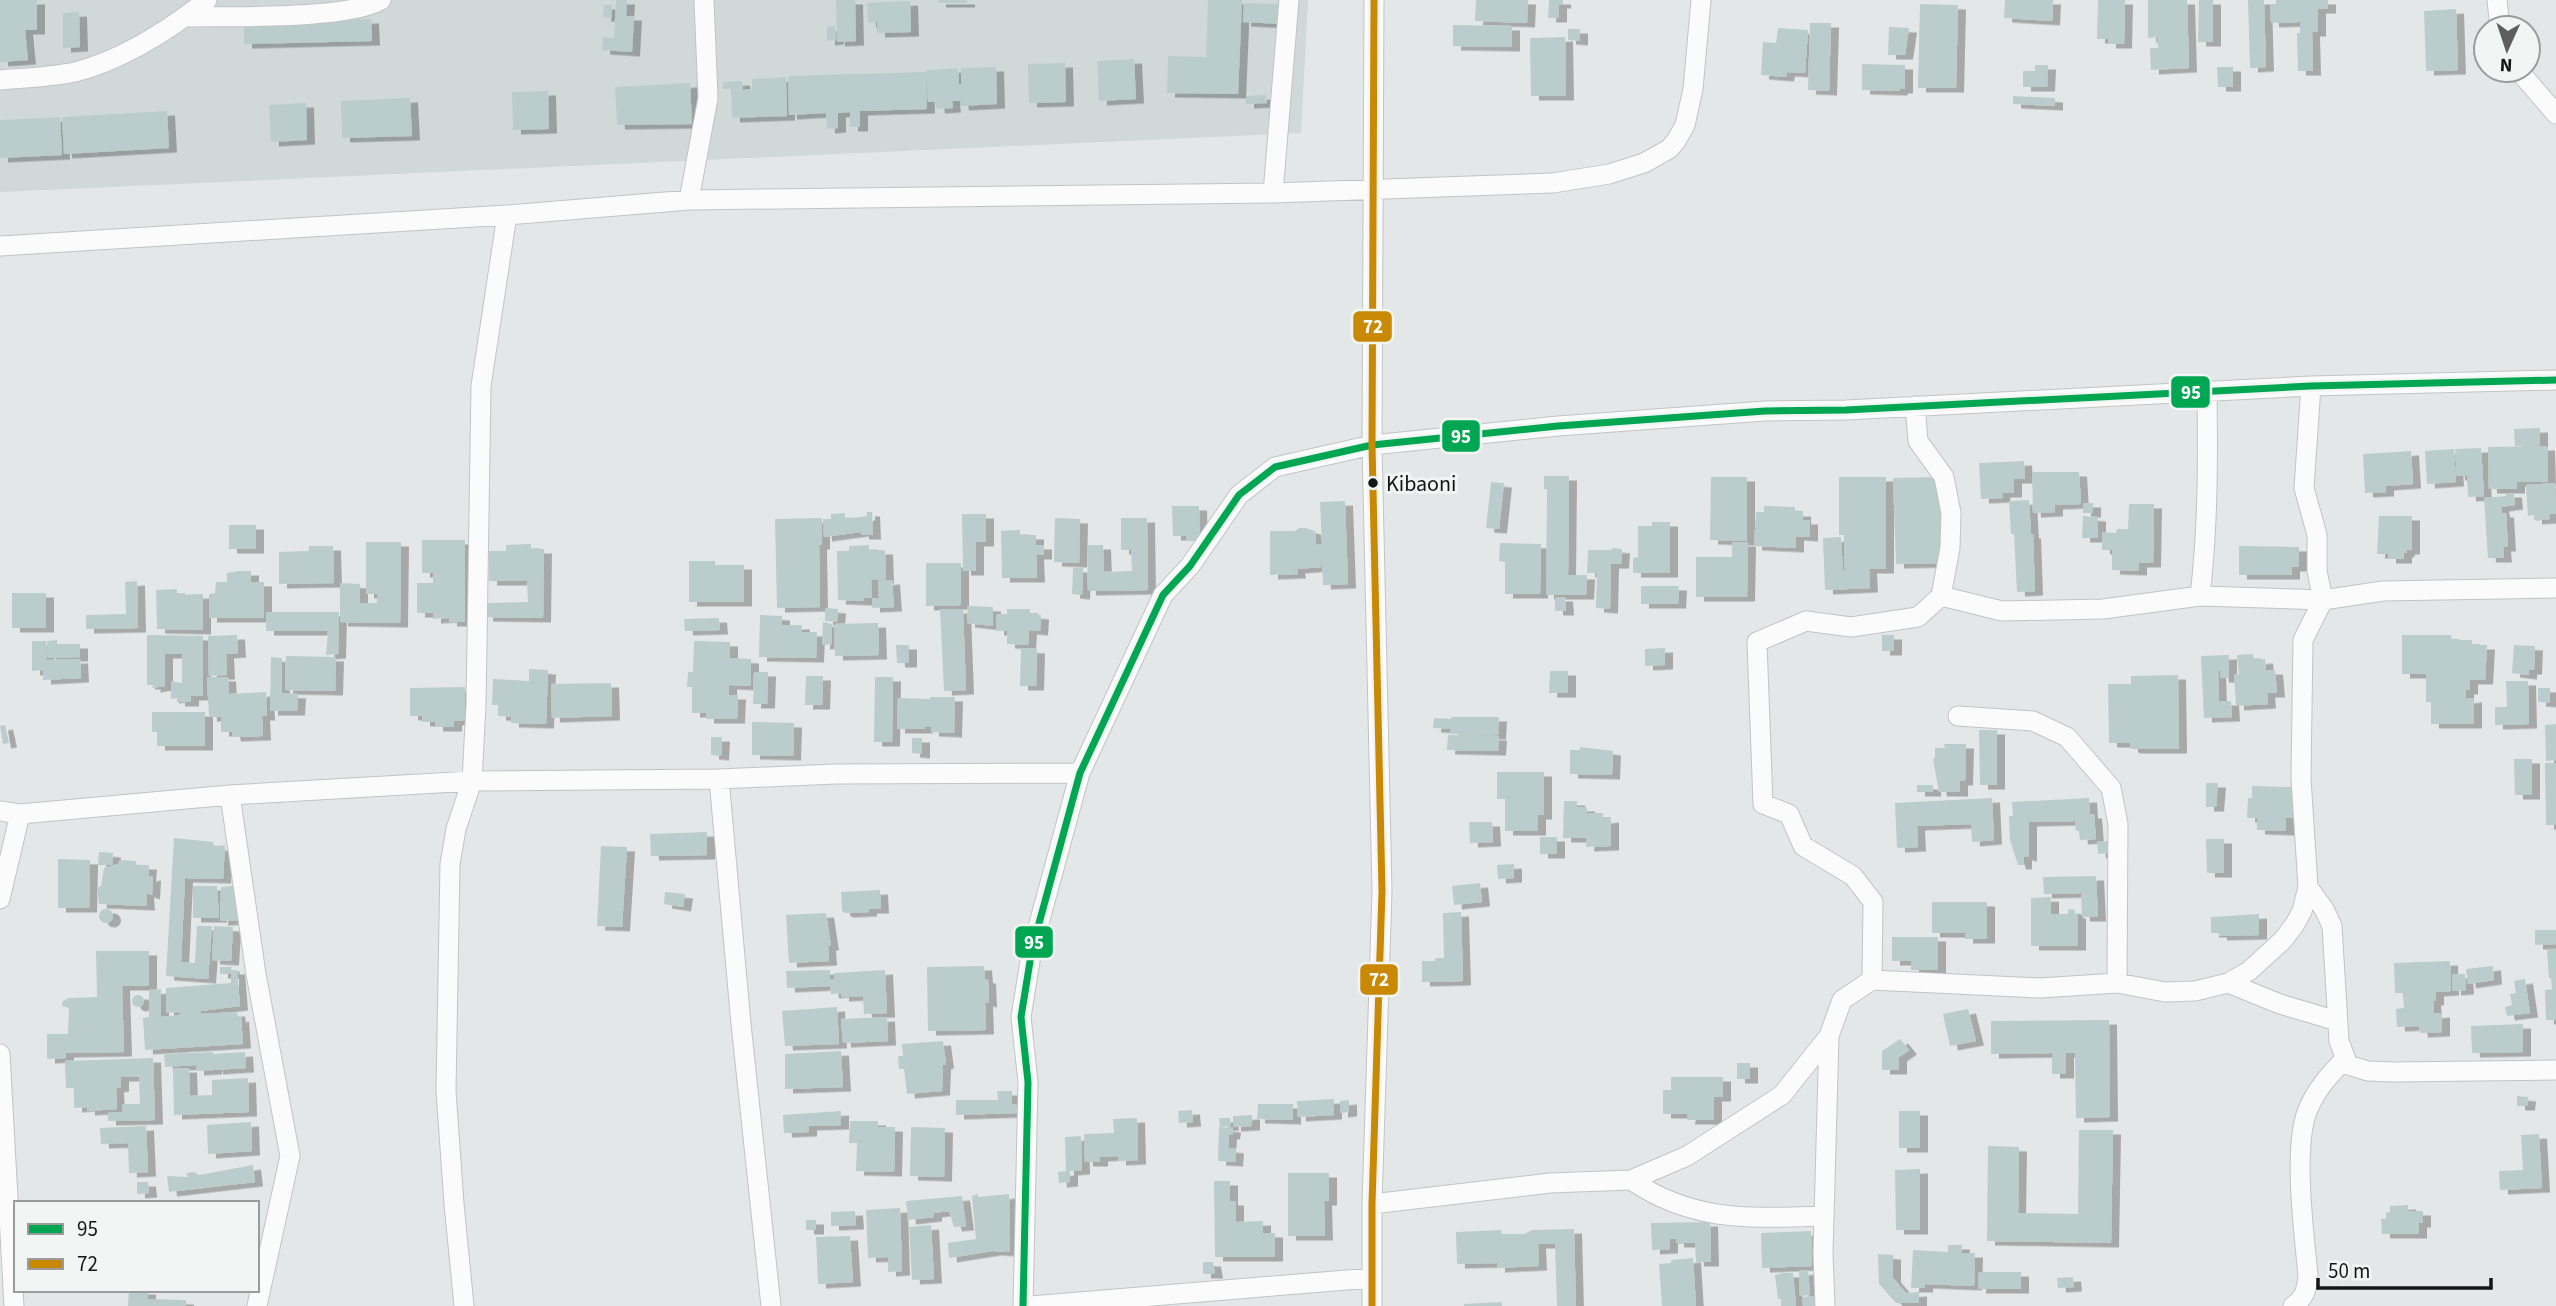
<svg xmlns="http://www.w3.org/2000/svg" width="2556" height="1306" font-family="'Source Sans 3',sans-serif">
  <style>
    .built { fill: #d0d9d8 }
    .building { fill: #bacdcc; filter: url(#shadow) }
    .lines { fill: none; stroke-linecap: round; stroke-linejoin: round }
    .street-casing { stroke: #c2c4c4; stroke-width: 21 }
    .street { stroke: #fbfbfb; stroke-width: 19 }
    .bus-1-casing { stroke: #f1f6f5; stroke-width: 12 }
    .bus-2-casing { stroke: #f1f6f5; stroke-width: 12 }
    .bus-1 { stroke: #00a651; stroke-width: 7 }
    .bus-2 { stroke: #ca8904; stroke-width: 7 }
    .bus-dot { fill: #141515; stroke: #f1f6f5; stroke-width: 2.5 }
    .labels { text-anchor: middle; stroke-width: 6; stroke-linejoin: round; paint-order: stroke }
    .bus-label { font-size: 22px; fill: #141515; stroke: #f1f6f5; text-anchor: start }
    .line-badge { stroke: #f1f6f5; stroke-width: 2.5 }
    .badge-label { font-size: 19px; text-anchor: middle; font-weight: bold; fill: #fff }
  </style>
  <defs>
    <filter id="shadow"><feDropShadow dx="8" dy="4.5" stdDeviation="0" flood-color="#0004"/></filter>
  </defs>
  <rect width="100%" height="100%" fill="#e4e7e7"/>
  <!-- built -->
  <path class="built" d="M0,0H1308L1301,133L0,192Z"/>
  <!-- building -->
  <path class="building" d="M0,0H37V30H25L28,60L0,62Z
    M616,0H627L626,16H634L632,52L602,50L603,37L614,38Z
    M836,0H855L856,41L837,42Z
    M938,0H967V3H938Z
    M1208,0H1242L1238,94L1167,93L1168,56L1206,57Z
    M1476,0H1528L1527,23L1475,21Z
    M1549,0H1563V4H1559V18H1548Z
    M2005,0H2053L2052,21L2004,18Z
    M2098,0H2125L2124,44H2108V39H2097Z
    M2148,0H2187L2189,68L2151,70L2150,48H2158L2157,37L2148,38Z
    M2199,0H2213V42H2198Z
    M2248,0H2264L2266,67L2250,68Z
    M2276,0H2328V9H2318V32H2312L2313,71H2298L2297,33H2300V22L2271,23L2270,4H2276Z
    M910,1L911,32L877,33V22L868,23L867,3Z
    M1244,3L1285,4L1284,24L1243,22Z
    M1920,4L1958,5L1956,88H1918Z
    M604,5H612V18L603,17Z
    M2456,9L2458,70L2426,71L2424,11Z
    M79,12L80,47L63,48V13Z
    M371,19L372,41L244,44V23Z
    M1810,23H1831L1829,91L1808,90Z
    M1453,25L1512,26V47L1453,46Z
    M835,26L836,40L827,41V27Z
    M1889,27L1909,28L1905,55H1888Z
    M1778,28L1808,30L1805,73L1787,72L1786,77L1761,75L1763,42L1776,43Z
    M1568,29H1580V41L1568,40Z
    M1565,37L1566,96H1531L1530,38Z
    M1134,59L1136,99L1099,101L1097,61Z
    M1065,63L1066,102L1029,103L1028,64Z
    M1862,64L1905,65V89H1900L1899,91L1862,90Z
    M2035,65H2048L2047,87H2023V71H2035Z
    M996,67L997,104L961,106L960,101H952L953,108L937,109L936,102H928L926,70L958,68L959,84H961V68Z
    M2217,67H2233V87H2218Z
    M926,72L927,109L860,111V127H850V112L838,113V128L827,129L826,113L789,115L788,76Z
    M786,77L787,116L732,118L731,89H723V82L742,81L743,90L752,89V79Z
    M690,83L692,124L617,125L615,87Z
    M548,91L549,129L513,130L512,92Z
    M1266,95L1267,103L1246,104V96Z
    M2013,96L2055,98V106L2013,104Z
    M410,98L412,136L342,138L341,101Z
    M306,103L307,140L271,142L269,105Z
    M167,111L169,148L64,154L62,117Z
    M60,117L62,155L0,158V120Z
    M2540,428V445L2515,446L2514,429Z
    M2547,446L2548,482H2517V489H2489L2488,447Z
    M2481,448L2484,496L2468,497L2467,476H2457L2455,449Z
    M2454,449L2456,482L2427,484L2425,451Z
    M2411,451L2413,484L2386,486V492L2365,493L2363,454Z
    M2024,461L2025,479H2014V493H2002L2003,498L1981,499L1979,463Z
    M2032,472H2079L2081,504L2055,505V512L2033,513Z
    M1544,476H1569L1568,575H1587L1586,595H1546L1547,489H1544Z
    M1711,477H1747V541L1710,540Z
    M1839,477H1886V569H1869L1870,588L1825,590L1823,538L1841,537L1843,574L1844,570L1859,569H1844V535H1839Z
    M1939,477L1942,563L1896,564L1893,478Z
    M1491,482L1504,483L1499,529L1486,528Z
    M2555,483L2556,514H2549L2550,519L2534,520V515L2528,516L2526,485Z
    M2506,493H2514L2515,505L2501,507L2502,513H2506L2508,547H2503L2504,558H2488L2484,498L2506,496Z
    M2029,500L2031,534H2033L2035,591L2017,592L2014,534H2011L2009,501Z
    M1345,501L1348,584L1323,585L1322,550L1321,567L1297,569L1298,574L1270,575V531H1295L1299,528H1306L1315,531L1316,545L1322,544L1320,502Z
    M2083,503H2093V513H2083Z
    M2129,504H2154L2153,563H2139V571L2112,570V550H2102V532L2116,533L2117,529H2128Z
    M1172,506H1199L1200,541H1186V536H1173Z
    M1764,506L1795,507V512H1803V520H1810V537L1796,536V548L1754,546L1756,512H1764Z
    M867,512H872L873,535H861V532L824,537L823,519H831V514L845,513V519L867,516Z
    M962,514H986V542H976V571H963Z
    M2083,516L2098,517V538H2082Z
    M2379,516H2412V550H2407L2406,553H2404V559H2388V554H2377Z
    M822,518V545H819L820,607L777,608L775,519Z
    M1055,518L1080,519L1079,563L1054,562Z
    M1121,518H1147L1148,590L1088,591L1087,545H1103L1104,572L1132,571L1131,550H1121Z
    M1652,522H1670V573H1633V558L1638,557V526H1652Z
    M229,525H256V549H229Z
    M1020,530V535H1036V545H1044V555H1036L1037,578H1002L1001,531Z
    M422,540H465V622H449V618L433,619V613H417V583H433V573H422Z
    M366,542H401L400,623L340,622V583L360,584V603H377V594H366Z
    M1732,542H1748L1747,597H1696V557H1732Z
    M1500,543L1541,544L1540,594H1505V562L1499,561Z
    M531,544V549H544L543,618L485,617L486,603L528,602L527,581H489V551H506V545Z
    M869,545V550H885L886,579L871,580L872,598H864V601L838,600L837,551H849V546Z
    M309,546H333L334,583L279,584V552L309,551Z
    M2239,546L2299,547V567H2292V575H2239Z
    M1612,548L1622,549L1621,564H1611L1610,609L1596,608L1597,573H1587L1588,550H1612Z
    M689,561H715V565H744V602H689Z
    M926,563H961V605L926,606Z
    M1073,568H1083L1082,595L1072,594Z
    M238,571H251V582H264V618H209V594L215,593L216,582H227V573Z
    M892,580L894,607L872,608V598H879L878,581Z
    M137,581L138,628L86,629V615L126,614L125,582Z
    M1641,586H1679L1678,604H1641Z
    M177,589V595L203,594V630L157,629L156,590Z
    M12,593H46V628H12Z
    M1555,597H1565L1566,611H1555Z
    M968,606L993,607V626L967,623Z
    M825,608L838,609L837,622L825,621Z
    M940,609H963L966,690L944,691Z
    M1007,609H1030V614L1041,615L1040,631L1029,630L1028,645L1007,644V631H996L997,614H1007Z
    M266,612H339L338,654L326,655L328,631H266Z
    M760,615L782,616V625H802L801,632H817L816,658L759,657Z
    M719,618L720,630L685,631L684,619Z
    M823,622L832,624V644L822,645Z
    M878,623L879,655L835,656L834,624Z
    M147,635L203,636V696H191V702H177V698L171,699V681L182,683V654H165V686L152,688L153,685H147Z
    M237,635L238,653L226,654L227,675L209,676L208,636Z
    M1882,635H1894V651H1882Z
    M2402,635H2451L2452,640H2472V645H2487L2485,680H2470V690H2466V699L2474,698V724H2431V702H2426V674H2402Z
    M57,640V644H80V657L48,658L47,641Z
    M32,641H46L47,660L80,659L81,678L43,680V670L32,671Z
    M694,641L730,642V658L751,659V686L729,685V695H738L737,719H706V713H692V687H687L688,672H693Z
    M896,645H909V663H897Z
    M2514,645L2535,646L2534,670H2529V675L2512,673Z
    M1021,648L1037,649L1036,686H1020Z
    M1665,648V665L1645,666V649Z
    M2253,654L2254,660L2265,659L2266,670H2275L2277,693H2267L2268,704L2236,706L2234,675L2239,674L2237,655Z
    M2229,655V678H2221L2220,671H2218L2219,701H2231L2232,717L2204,718L2201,656Z
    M286,656L336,657L335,691L285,690Z
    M271,657L282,658V693L298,694L297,711H270Z
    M529,669L548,670L546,724L511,723V717L498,716V705H492L493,679L529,681Z
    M1550,671H1568V693H1549Z
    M754,672H768L767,704H753Z
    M2178,675L2179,749H2133L2130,748V743H2109L2108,684H2131V676Z
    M806,676H823L822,705H805Z
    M207,677H228L229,694L266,692L267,716H262L263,736L233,737L232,732H221V717H209Z
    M875,677H893L892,742H874Z
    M2506,681H2528L2529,724L2495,725V707H2507Z
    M611,683L612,716L552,718L551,684Z
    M465,687V720L454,721V727H435V722H422V716H410V688Z
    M2538,688H2550V703L2538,702Z
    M930,697H955L954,733L931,732V727H925V729H897L898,698L930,699Z
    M152,712H205V746H157V732H152Z
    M1451,717H1499L1498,735L1450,734L1451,729L1433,728L1434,718L1451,719Z
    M752,722L794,723L793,756L752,755Z
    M2556,724V760L2546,761L2545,725Z
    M5,725L9,743L3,744L0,726Z
    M1979,730H1997V785H1980Z
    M1448,735L1499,736L1498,751L1447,750Z
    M711,737H722L721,756L711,755Z
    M912,738H922V754L912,753Z
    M1944,744H1966L1965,781H1960V792H1939L1933,759L1935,758V748H1945Z
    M1580,747L1613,751L1612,775L1570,774V750H1580Z
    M2514,759H2532V795H2515Z
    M2545,763H2556V825H2546Z
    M1497,772H1544V815H1538V831H1505V799H1497Z
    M2206,783H2218L2216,807H2206Z
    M1917,785H1933V792H1917Z
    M2252,786L2293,787V818H2286V831L2257,830V818H2247L2248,798H2252Z
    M1992,798L1994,840L1972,842L1971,824L1917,826L1918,847L1897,848L1895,803Z
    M2089,798L2090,814H2094L2096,839L2080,840L2079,831H2076L2075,821L2029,822V857L2024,856V865H2018L2010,840L2009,816H2013L2012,802Z
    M1564,801H1577V807H1587V813H1603V819L1611,818V846L1586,847L1588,828L1587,838H1563Z
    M1469,822H1492L1493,842L1470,843Z
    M707,832V855L651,856L650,834Z
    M1540,837H1557V854H1540Z
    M174,838L213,842V847L225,845L223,879L185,878L181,962L195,963L197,926H212L208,979L166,976Z
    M2206,839H2224V873H2207Z
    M2108,841V853L2098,854L2097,842Z
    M601,846L627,847L622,927L597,926Z
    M99,852L113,853L112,865H98Z
    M58,859L90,860L89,908H58Z
    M120,860L136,861V865H149L148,877L153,876L152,895L146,893L147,906L99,904L97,888L101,886L104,868L118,864Z
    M1514,864V878L1498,879L1497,865Z
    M2096,876L2098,917H2082L2081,893L2044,894L2043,877Z
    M1480,883L1482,902L1454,905L1452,886Z
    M241,885L240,920L220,921L221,887Z
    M193,886H217L219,918H193Z
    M880,890L881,909H869V912L845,913L842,911L841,892Z
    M665,892L685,894L683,907L664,904Z
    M2051,897V914H2068V909L2075,910V914H2078V946H2031V898Z
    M1932,902H1987V939H1965V933H1932Z
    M99 916a7 7 0 1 1 14 0a7 7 0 1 1-14 0Z
    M1461,912L1463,981L1422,982V961H1435V958H1444L1443,913Z
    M826,913L831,946H828L829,961L789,963L786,915Z
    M2259,914V935L2219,936V933H2211V917Z
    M214,926L233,927L231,961L212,960Z
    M2535,930H2556V944L2535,945Z
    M1892,937H1938V970H1911V961H1892Z
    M2547,949H2556V1020H2546L2545,990L2552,989L2551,978H2549Z
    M96,951H149V986H122L124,1052L66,1053V1058L47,1059V1034H68L69,1008L62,1006L63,1001L69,998L97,997Z
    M2450,961L2451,991L2436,992V1001H2433L2434,1014L2442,1013V1032L2420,1033L2419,1026L2397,1027L2396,1009L2404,1008L2403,993H2395L2394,963Z
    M984,966L985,979H988L989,1003L985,1002L986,1030L928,1031L927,967Z
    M2493,966L2494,980L2468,984L2466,969Z
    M220,967H232L231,970H237L240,1006L201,1011L200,1014L237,1012L238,1018L241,1017L243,1044L145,1050L143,1018L149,1017V990L161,989V1017L179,1015L181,1012L166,1013V988L231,983V974H220Z
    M830,970V979H834V973L885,970L887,1013L864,1014L863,996L841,997V993L831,994L830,986L787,988L786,971Z
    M2452,974H2465L2466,990L2453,991Z
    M2525,979L2530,1013L2507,1016L2505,1007L2512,1005L2510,994L2516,993L2514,981Z
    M132 1001a6 6 0 1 1 12 0a6 6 0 1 1-12 0Z
    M837,1007L839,1044L785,1046L782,1011Z
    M1968,1009L1976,1041L1950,1046L1943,1014Z
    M887,1017L888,1041L843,1043L841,1019Z
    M2109,1020L2110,1117L2076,1118L2075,1053H2066V1074H2052V1053L1991,1054V1021Z
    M2523,1024V1052L2472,1053L2471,1026Z
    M1900,1039L1909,1050L1899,1057V1070H1882V1051Z
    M943,1041L946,1064L943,1065L942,1091L907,1094L904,1069H899L898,1056H903L902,1044Z
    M841,1051L843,1087L785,1089V1054Z
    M213,1052V1054L245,1052L246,1068L215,1070L214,1062V1070L196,1071V1065L165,1067L164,1054Z
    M153,1058L155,1120L108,1121V1113L123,1112L122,1104H140L139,1077H121V1087L116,1088L117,1109L87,1111V1107L74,1108V1088H66L65,1061Z
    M1737,1063H1750V1079H1737Z
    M173,1068H189L190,1096L212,1095V1080L248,1078L249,1112L174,1115Z
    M1671,1077H1723V1097H1714V1120H1687L1688,1114H1663V1090H1671Z
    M997,1091H1012V1105L1016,1104L1017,1113L956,1115V1100H998Z
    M2517,1096L2528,1097L2527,1106H2517Z
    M1334,1099V1115L1298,1117L1297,1101Z
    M1349,1100V1112L1340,1113V1101Z
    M1258,1104H1293V1120L1257,1119Z
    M1192,1110L1193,1122L1179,1123L1178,1111Z
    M841,1111V1125L809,1126V1132L784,1133L783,1115Z
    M1899,1111H1920V1148H1899Z
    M1252,1115V1126L1233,1127V1116Z
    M1137,1118L1138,1160L1118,1161V1156L1100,1157V1162H1085L1084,1134L1114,1133L1113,1119Z
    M1219,1118H1230L1231,1126L1220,1127Z
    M850,1121H878V1127H895L894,1172L856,1171L857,1143H849Z
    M251,1122L252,1151L208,1154L207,1125Z
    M146,1126L148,1172L129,1173L128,1143L101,1144L100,1128Z
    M911,1127L945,1128L944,1177L910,1176Z
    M1219,1127L1233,1128L1232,1135H1229L1228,1148L1236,1149L1235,1162L1218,1161Z
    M2079,1130H2113L2111,1243L1987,1241L1988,1146L2019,1147L2018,1213L2078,1214Z
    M2539,1134L2542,1188L2500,1190L2499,1171L2523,1170L2521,1135Z
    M1081,1136L1082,1170L1070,1171V1182L1059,1183L1058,1172L1066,1171L1065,1137Z
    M253,1165L255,1182L169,1192L167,1176L187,1177V1173L194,1172L199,1175Z
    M1920,1169V1230H1896L1895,1170Z
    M1288,1173H1329V1201H1324L1325,1236H1288Z
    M1214,1181H1230V1201H1236V1222L1263,1221V1233H1275V1257H1215Z
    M137,1182H148L149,1193L137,1194Z
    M978,1194V1197L1009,1194L1010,1252L993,1251L949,1258L948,1243L976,1239L972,1196Z
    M962,1196L966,1226L954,1227L949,1211L934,1213V1217L908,1220L906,1201Z
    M2408,1205V1211H2423V1223H2419V1234H2382L2381,1219H2386V1213L2390,1212V1206Z
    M900,1208L902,1271L888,1272V1257L868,1258L866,1210Z
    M855,1211L856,1225L831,1226V1212Z
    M806,1220H816V1230H806Z
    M1710,1222L1711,1262H1696L1695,1243H1676V1239H1670V1249L1652,1250L1651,1223Z
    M931,1225L934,1279L912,1280L909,1227Z
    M1574,1229L1576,1306H1557L1555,1244H1538L1539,1266L1497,1268V1263L1457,1264L1456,1232L1501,1230L1502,1234H1524L1532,1230Z
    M1811,1231L1812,1266L1762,1268L1761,1233Z
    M850,1236L853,1282L818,1284L816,1237Z
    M1948,1245H1962L1961,1253H1975L1974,1286L1925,1284V1288H1911L1913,1250L1948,1252Z
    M1878,1254L1893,1255V1278L1906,1293L1919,1292V1303H1896L1879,1284Z
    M1693,1258L1696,1306H1662L1659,1264L1671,1263V1260Z
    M1203,1262H1213L1215,1274H1203Z
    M1808,1270L1810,1295L1800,1296L1799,1271Z
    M1979,1272H2021V1289H1978Z
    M1783,1273H1793L1796,1306H1781V1299H1778L1775,1275Z
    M2073,1277L2074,1287L2058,1288L2057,1278Z
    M129,1290H148V1299L186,1300V1306H128Z
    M1814,1296L1815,1306H1803L1802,1297Z
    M1502,1302V1306H1464V1304Z"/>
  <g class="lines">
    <defs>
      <path id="street" d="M2497,0L2500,28
        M184,17C227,16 348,20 381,0
        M2518,70L2556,114
        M0,80C25,78 51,77 75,72C122,60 169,30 207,0
        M1273,193L1289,0
        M689,200L708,98L704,0
        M0,246L507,215L689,200L1273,193L1553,183L1609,174L1644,163L1669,149L1676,141L1685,125L1693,89L1701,0
        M1941,596L2002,611L2103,609L2200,596L2323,600L2383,591L2556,588
        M2200,596C2208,528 2208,460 2207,391
        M1958,716L2033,721L2067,737L2111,788L2118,824L2117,983
        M719,779L741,1024L771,1306
        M230,795L256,974L290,1156L257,1306
        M0,811L20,814L230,795L472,781L719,779L835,774L1080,773
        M2308,887L2324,909L2332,926L2339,1041L2348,1065L2368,1071L2393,1072L2556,1070
        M0,899L20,814
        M1872,980L2040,988L2117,983L2165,992L2195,991L2228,983L2249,971L2283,940L2295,924L2302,911L2308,887L2301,778L2303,640L2323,600L2317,571V535L2304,488L2311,386
        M2228,983L2280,1004L2337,1021
        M0,1054L14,1306
        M1631,1180C1694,1223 1752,1218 1824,1216
        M1372,1204L1550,1183L1631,1180L1687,1156L1782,1095L1829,1036
        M464,1306L454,1204L446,1091L450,864L456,829L472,781L476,705L481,386L507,215
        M1023,1306L1028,1082L1021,1017L1032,949L1080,773L1163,595L1190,566L1239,495L1275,467L1372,445L1558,426L1765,411L1846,410L2311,386L2556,380
        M1031,1306L1371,1278
        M1372,1306V1204L1382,891L1372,445L1374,0
        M1825,1306L1823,1253L1829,1036L1842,1000L1872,980L1873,902L1853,876L1803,846L1789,814L1763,804L1757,642L1806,621L1851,627L1918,617L1941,596L1950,548L1951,513L1944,477L1918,441L1915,406
        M2293,1306C2305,1298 2307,1289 2308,1275C2304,1234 2293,1149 2307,1112C2315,1091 2329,1075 2345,1059"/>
    </defs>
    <!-- street casing -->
    <use href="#street" class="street-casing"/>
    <!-- street -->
    <use href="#street" class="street"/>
    <defs>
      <path id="bus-1" d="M1023,1306L1028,1082L1021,1017L1032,949L1080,773L1163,595L1190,566L1239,495L1275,467L1372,445L1558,426L1765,411L1846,410L2311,386L2556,380"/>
      <path id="bus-2" d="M1372,1306V1204L1382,891L1372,445L1374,0"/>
    </defs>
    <!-- bus-1 casing -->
    <use href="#bus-1" class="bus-1-casing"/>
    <!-- bus-2 casing -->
    <use href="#bus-2" class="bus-2-casing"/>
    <!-- bus-1 -->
    <use href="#bus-1" class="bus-1"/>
    <!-- bus-2 -->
    <use href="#bus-2" class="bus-2"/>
  </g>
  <!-- markers -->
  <circle class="bus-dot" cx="1373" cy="483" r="6"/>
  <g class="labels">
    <!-- bus labels -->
    <g class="bus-label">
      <text x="1386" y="491">Kibaoni</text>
    </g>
  </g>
  <g class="line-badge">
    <rect x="1352" y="310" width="41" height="33" rx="7" fill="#ca8904"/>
    <rect x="2170" y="375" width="41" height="34" rx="7" fill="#00a651"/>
    <rect x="1441" y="419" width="40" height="34" rx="7" fill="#00a651"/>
    <rect x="1014" y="925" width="40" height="34" rx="7" fill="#00a651"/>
    <rect x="1359" y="963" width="40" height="33" rx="7" fill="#ca8904"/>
  </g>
  <g class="badge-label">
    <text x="1373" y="333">72</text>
    <text x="2191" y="399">95</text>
    <text x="1461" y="443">95</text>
    <text x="1034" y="949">95</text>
    <text x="1379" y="986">72</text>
  </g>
  <!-- legend -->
  <rect x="14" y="1201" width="245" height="91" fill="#f1f6f5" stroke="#999c9b" stroke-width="2"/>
  <rect x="28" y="1224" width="35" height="10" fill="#00a651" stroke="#999c9b" stroke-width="2"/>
  <text x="77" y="1236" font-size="21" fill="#141515">95</text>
  <rect x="28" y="1259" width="35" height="10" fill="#ca8904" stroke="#999c9b" stroke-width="2"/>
  <text x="77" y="1271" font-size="21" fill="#141515">72</text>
  <!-- north arrow -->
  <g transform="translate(2507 49) rotate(183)"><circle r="33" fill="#f1f6f5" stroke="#999c9b" stroke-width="2"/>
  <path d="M0-5L12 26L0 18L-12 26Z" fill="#5d5e5e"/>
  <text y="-10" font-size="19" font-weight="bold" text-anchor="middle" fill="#141515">N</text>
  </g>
  <!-- scale -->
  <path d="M2318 1278v10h173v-10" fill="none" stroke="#141515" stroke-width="3.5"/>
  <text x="2328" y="1278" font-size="21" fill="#141515" stroke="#f1f6f5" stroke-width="5" paint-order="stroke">50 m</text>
</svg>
